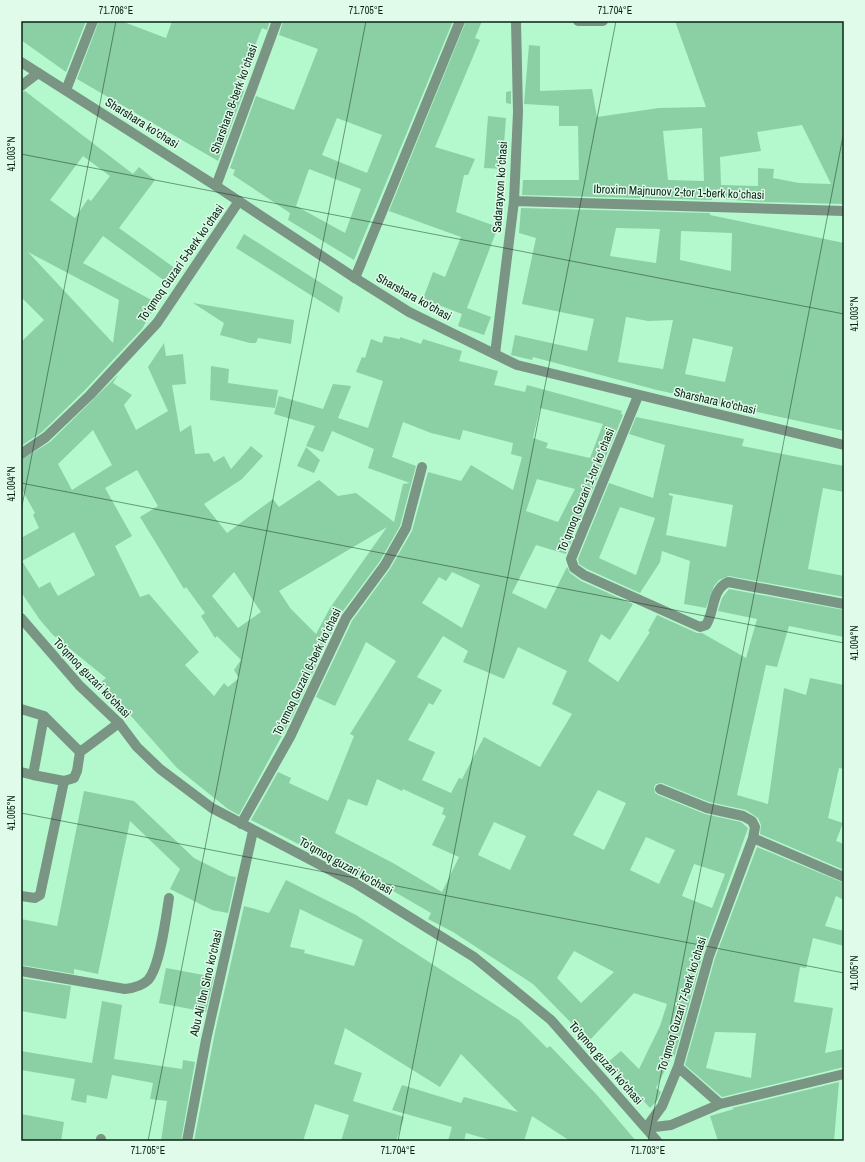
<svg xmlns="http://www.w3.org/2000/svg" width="865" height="1162" font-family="'Archivo Narrow',sans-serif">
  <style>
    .building { fill: #8bcfa5; fill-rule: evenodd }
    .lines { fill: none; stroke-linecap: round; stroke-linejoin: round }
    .service { stroke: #7a9583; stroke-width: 10 }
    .minor { stroke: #7a9583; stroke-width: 10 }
    .tertiary { stroke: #7a9583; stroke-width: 10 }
    .ticks { fill: none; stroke: #082515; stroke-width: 1; stroke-opacity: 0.45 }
    .labels { text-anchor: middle; stroke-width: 3; stroke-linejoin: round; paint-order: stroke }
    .street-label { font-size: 12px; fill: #082515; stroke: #e1fbea }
    .neatline { fill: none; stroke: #082515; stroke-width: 1.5 }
    .ticks-label { font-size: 10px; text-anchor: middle; fill: #082515 }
  </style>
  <rect width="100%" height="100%" fill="#b4f9cd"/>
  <!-- building -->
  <path class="building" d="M21,21H86L66,72L21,40Z
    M99,21H121L166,38L172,21H270L267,30L262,28L238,89L244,91L218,161L77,79Z
    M283,21H453L354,260L288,220L290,213L233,175L235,170L230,168L256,96L294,110L318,49L279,35ZM337,118L382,135L367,173L322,155ZM309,169L361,189L345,233L296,206Z
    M466,21H482L475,38L480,40L435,147L475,159L468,175H464L456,212L498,227L467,308L491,317L484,335L458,326L462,314L423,299L433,272L445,277L461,237L389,211Z
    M675,21H844V204L758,202L712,198V200L522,195L523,180H579L578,126H559V106L524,104L529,45L540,46V91L592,89L597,117L659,108L706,107ZM802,125L831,184L799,183L773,178L774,169L758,168V186L721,185L720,157L761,151L757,132ZM702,128L704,181L668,180L663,131Z
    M25,91L133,174L139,167L155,180L119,228L176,269L166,282L103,236L83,263L157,303L142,329L85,390L42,432L21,446V342L44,320L21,297V92ZM83,156L110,176L91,201L88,199L75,218L50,200ZM28,252L119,300L113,343Z
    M511,91V104L506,103V92Z
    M488,116L506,118L502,169L484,168Z
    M521,208L710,213V215L844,243V431L657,390L533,357L532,360L511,355L515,335L587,351L594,319L522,304L536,238L519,233ZM616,228L660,229L656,263L610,256ZM681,231L732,233L731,271L680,260ZM626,317L648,321L673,320L663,369L618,362ZM693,338L733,347L725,382L685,374Z
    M244,234L343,297L339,313L236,248Z
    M193,303L294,320L291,344L258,338L256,343H250L220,335L224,323Z
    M384,336L400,339V337L421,344L423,339L462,351L459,361L498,371L494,385L525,392L527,385L622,411L621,414L623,415L566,554L536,545L512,593L546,609L567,567L570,573L581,581L633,604L610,640L601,634L588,661L618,682L650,632L648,631L657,615L697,633H702L746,658L757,619L718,611L722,598L729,589L844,610V637L789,626L777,667L766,665L737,795L768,804L784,688L806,695L810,678L844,685V769L839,768L828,818L843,823L836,841L844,844V870L760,834L761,825L758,818L746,810L709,802L662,783L656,784L654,787L655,793L658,795L705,814L741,822L748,828L703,954L674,1058L672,1056L656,1088L661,1092L657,1101L650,1108L608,1062L621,1051L639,1069L660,1026L667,1004L634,993L589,1041L533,984L453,932L428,919L431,913L376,881L375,883L251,820L278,772L291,778L289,783L328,801L354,736L350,734L396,661L366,642L335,706L316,697L352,621L390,569L412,531L428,472L461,481L471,465L513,490L522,457L511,454L513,443L463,430L460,440L431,433L403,422L392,457L416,466L400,526L380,561L340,615L292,717L239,815L228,809L177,768L101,682L106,678L53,635L40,620L21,592V538L39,528L33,515L35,513L21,488V460L50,442L118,375L113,383L132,395L124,405L136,430L168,411L148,367L164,343L166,356L183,354L186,384L172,385L180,432L191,425L195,454L209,453L214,462L224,456L231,469L251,446L263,456L242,479L204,504L227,533L273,499L279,507L319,480L338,496L356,493L394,522L403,484L410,483L368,468L374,449L332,431L323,452L306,446L315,426L274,414L279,396L323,409L333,384L351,386L338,418L368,428L383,381L356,372L362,357L365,358L371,339L382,343ZM540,408L603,424L590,458L546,448L548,443L533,438ZM93,430L112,465L72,490L58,464ZM137,470L158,506L140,517L184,589L186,587L205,613L201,616L215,638L217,636L241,660L234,670L239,678L228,687L224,683L214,696L185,665L199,652L149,594L140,597L115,546L132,536L105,488ZM537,479L575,489L558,522L526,511ZM387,527L330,608L316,634L291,609L279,591ZM74,532L95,575L58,596L50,582L39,588L22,561ZM234,572L261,612L238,628L212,596ZM452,572L480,585L462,628L422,603L439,577L446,581ZM443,636L468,651L463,662L504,679L518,647L567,671L552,704L572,714L540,767L484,737L462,779L459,778L451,793L422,780L435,752L408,740L429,703L433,705L442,690L417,677ZM377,779L402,791L403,789L444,808L442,814L446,816L432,845L459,857L442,892L393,863L335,833L348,799L367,806ZM598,790L626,803L604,850L573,835ZM494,822L526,836L510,870L478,855ZM646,837L675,850L659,884L630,870ZM694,864L725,874L712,908L682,896ZM574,951L614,972L581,1003L557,978Z
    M211,366L229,369L228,383L278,390L275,408L210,400Z
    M636,417L744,439L742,446L844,466V492L823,488L808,569L844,576V597L729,576L719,580L714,586L706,608L684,604L690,561L662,551L660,562L640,593L587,569L579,564L578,559L609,483L653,498L665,445L629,434ZM669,493L733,505L726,547L666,535L673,496L669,495ZM620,507L655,518L636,575L599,558Z
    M306,447L320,460L314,473L297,466Z
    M84,791L134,801L194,858L230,876L236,877L228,913L212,910L170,889L180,869L130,821L98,974L74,969V974L21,965V919L57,926Z
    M757,847L844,883V900L836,896L825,926L844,931V946L813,938L806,968L800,967L794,1002L833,1008L825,1053L844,1049V1067L722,1097L685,1065L715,958ZM715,1032L756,1033L751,1078L706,1068Z
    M286,880L356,915L519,1020L547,1048L550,1046L597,1095L636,1141H570L532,1116L524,1141H494L466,1133L464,1141H448L452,1127L392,1110L402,1085L461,1103L464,1097L518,1112L461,1054L440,1087L345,1028L334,1064L362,1073L353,1101L404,1117L396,1141H341L349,1115L315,1104L303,1141H194L215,1032L244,906L269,913ZM300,909L363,940L354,966L304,953L305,950L290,947Z
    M166,968L214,977L206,1012L159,1003Z
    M21,978L71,986L66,1019L21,1011Z
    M102,1001L122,1005L114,1059L182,1069L183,1060L195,1062L181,1141H161L167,1101L150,1099L153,1083L112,1075L107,1099L87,1095L86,1103L71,1100L75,1079L21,1070V1051L92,1063Z
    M839,1082L834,1141H718L710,1116L734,1109L732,1108Z
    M21,1114L64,1122L61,1141H21Z"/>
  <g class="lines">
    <!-- service -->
    <path class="service" d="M21,709L44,716L33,775L21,772
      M44,716L80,752L119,723
      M64,781L74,778L77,771L80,752
      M21,896L35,898L40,895L64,781L33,775
      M21,971L125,989C134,988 142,986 148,980C160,967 166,917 169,898
      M101,1141V1139"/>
    <!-- minor -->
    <path class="minor" d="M578,21H603
      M21,86L38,73
      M66,90L93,21
      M216,186L277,21
      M514,201L844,211
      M355,278L460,21
      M495,354L514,201L518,112L516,21
      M638,396L571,559L574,568L584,575L700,627L706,625C715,611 711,590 728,582L844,604
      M21,454L46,437L90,395L157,323L239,201
      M21,618L79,685L119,723L137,747L160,769L212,808L355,883L474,957L551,1020L657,1141
      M660,789L707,808L743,816L752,821L755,827L753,838L844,877
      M241,824L290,737L346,618L385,565L406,528L422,467
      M678,1067L720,1104
      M646,1128L662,1106L678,1067L709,956L753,838
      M646,1128L671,1125L720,1104L844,1074
      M187,1141L206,1040L253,831"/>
    <!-- tertiary -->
    <path class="tertiary" d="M21,62L216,186L355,278L409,312L517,365L844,445"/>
  </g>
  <!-- ticks -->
  <path class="ticks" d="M21,154L844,314M21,483L844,643M21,511L116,21M21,813L844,973M148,1141L366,21M398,1141L616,21M648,1141L844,131"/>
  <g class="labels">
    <!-- street labels -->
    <g class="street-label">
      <text transform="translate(234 99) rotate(-70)" y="4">Sharshara 8-berk koʻchasi</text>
      <text transform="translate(142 123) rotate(32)" y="4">Sharshara ko'chasi</text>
      <text transform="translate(500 187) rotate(-86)" y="4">Sadarayxon koʻchasi</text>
      <text transform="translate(679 192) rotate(2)" y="4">Ibroxim Majnunov 2-tor 1-berk koʻchasi</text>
      <text transform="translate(181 263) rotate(-55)" y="4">Toʻqmoq Guzari 5-berk koʻchasi</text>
      <text transform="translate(414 297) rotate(29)" y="4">Sharshara ko'chasi</text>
      <text transform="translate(715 401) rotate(13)" y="4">Sharshara ko'chasi</text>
      <text transform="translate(586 490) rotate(-68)" y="4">Toʻqmoq Guzari 1-tor koʻchasi</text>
      <text transform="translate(307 672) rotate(-64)" y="4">Toʻqmoq Guzari 6-berk koʻchasi</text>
      <text transform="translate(92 678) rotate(46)" y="4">To'qmoq guzari ko'chasi</text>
      <text transform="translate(346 866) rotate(29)" y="4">To'qmoq guzari ko'chasi</text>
      <text transform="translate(206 983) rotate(-77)" y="4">Abu Ali Ibn Sino ko'chasi</text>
      <text transform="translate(682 1004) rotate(-73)" y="4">Toʻqmoq Guzari 7-berk koʻchasi</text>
      <text transform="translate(606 1063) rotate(49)" y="4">To'qmoq guzari ko'chasi</text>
    </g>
  </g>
  <!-- border -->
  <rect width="865" height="1162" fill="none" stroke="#e1fbea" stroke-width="44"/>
  <rect x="22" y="22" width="821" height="1118" class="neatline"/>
  <g class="ticks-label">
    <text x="116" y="14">71.706°E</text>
    <text x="366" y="14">71.705°E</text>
    <text x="615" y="14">71.704°E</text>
    <text transform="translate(11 154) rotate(-90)" y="4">41.003°N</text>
    <text transform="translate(854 314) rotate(-90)" y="4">41.003°N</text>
    <text transform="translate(11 484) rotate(-90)" y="4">41.004°N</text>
    <text transform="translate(854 643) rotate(-90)" y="4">41.004°N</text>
    <text transform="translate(11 813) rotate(-90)" y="4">41.005°N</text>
    <text transform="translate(854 973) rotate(-90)" y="4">41.005°N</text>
    <text x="148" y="1154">71.705°E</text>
    <text x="398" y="1154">71.704°E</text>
    <text x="648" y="1154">71.703°E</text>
  </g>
</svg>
